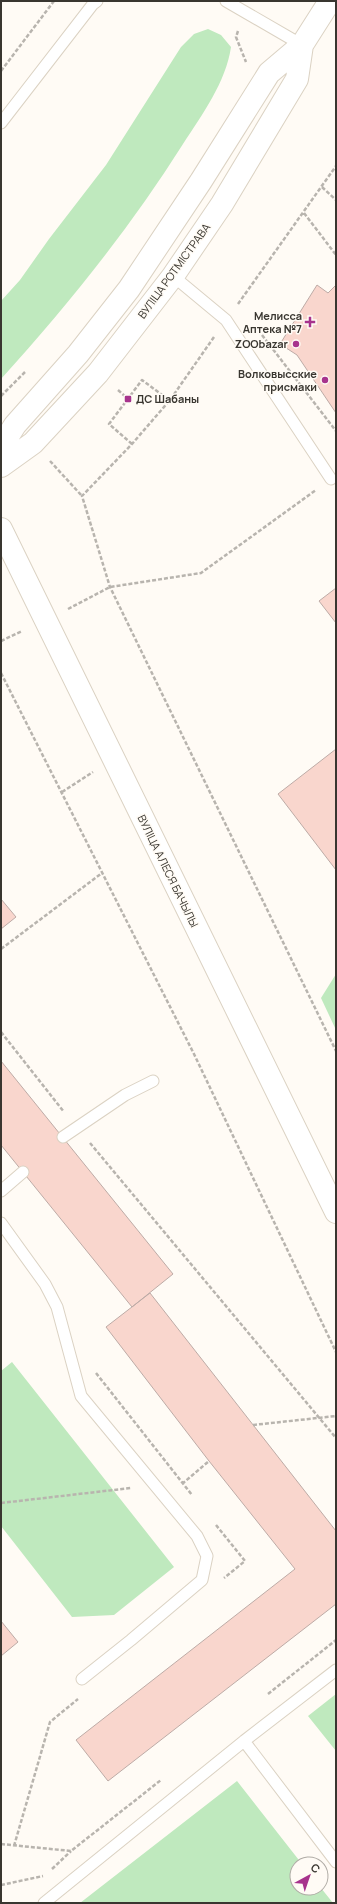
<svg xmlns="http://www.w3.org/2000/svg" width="337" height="1904" font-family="Manrope,sans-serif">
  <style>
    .green { fill: #bfe9be }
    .building { fill: #f9d6cd; stroke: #bdaba6 }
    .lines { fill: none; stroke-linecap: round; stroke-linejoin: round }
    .service-casing { stroke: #dbd2c3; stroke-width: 13 }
    .tertiary-casing { stroke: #dbd2c3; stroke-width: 24 }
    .path { stroke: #b8b4ae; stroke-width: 2.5; stroke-dasharray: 4 2; stroke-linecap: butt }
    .service { stroke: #fff; stroke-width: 11 }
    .tertiary { stroke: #fff; stroke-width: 22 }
    .poi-dot { fill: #a7338d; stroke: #fffbf5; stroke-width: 1.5 }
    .labels { text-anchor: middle; stroke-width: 3; stroke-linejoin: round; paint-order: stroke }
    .street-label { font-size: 11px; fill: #393630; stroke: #fffbf5 }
    .poi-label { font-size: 11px; font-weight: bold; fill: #393630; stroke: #fffbf5; text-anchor: end }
  </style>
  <rect width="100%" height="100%" fill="#fffbf5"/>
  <!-- green -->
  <path class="green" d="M208,29L221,35L231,47C226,82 202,115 183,144C130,228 68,305 1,379V301L20,280L49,239L106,165L181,47L194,34Z
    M336,974V1030L321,998Z
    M12,1362L174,1567L114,1615L72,1617L1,1526V1371Z
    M336,1694V1751L308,1716Z
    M237,1781L302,1864H297V1888H321L333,1903H80Z"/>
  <!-- building -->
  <path class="building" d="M317,285L328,293L336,285V413L297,355L280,344Z
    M336,588V623L319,601Z
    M336,749V870L278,794Z
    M1,899L16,917L1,929Z
    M1,1061L173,1274L132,1307L1,1145Z
    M150,1293L336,1531V1604L108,1781L76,1740L295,1569L209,1461L106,1327Z
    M1,1621L18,1642L1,1656Z"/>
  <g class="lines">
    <defs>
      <path id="service" d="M226,1L302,45
        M1,123L93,4L97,1
        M173,276L226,320L331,479
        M63,1137L125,1095L153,1081
        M1,1191L23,1172
        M1,1223L45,1284L57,1307L81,1396L197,1536L207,1556L202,1580L131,1640L82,1679
        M244,1741L336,1862
        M44,1903L244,1741L336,1670"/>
      <path id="tertiary" d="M1,447L15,425L78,354L129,289L201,181L269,73L302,45L330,1
        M1,466L33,443L98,373L173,276L222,204L297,79L302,45
        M1,529L336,1212"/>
    </defs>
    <!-- service casing -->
    <use href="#service" class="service-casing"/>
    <!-- tertiary casing -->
    <use href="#tertiary" class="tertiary-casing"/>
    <!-- path -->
    <path class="path" d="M238,31L236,37L246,62
      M1,71L54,1
      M322,187L336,200
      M304,213L336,255
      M238,304L336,166
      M262,335L336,431
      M214,337L170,400L132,444L82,496L110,587L336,1051
      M118,390L128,399
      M1,396L25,372
      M132,444L109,424L142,380L169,400
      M50,461L82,496
      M68,609L110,587L201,573L316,490
      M1,641L22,631
      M1,673L194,1054L336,1352
      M62,792L93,772
      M1,949L102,873
      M1,1032L64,1112
      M90,1143L336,1438
      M96,1373L192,1495
      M253,1425L336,1416
      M182,1484L209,1461
      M1,1503L131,1488
      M216,1525L245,1561L224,1578
      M268,1694L336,1640
      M1,1844L71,1851L161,1780
      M14,1846L50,1722L78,1699
      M52,1869L71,1851
      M1,1885L43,1876"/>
    <!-- service -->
    <use href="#service" class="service"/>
    <!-- tertiary -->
    <use href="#tertiary" class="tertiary"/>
  </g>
  <!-- markers -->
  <g class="poi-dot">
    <path d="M308 316h4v4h4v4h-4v4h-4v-4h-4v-4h4z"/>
    <circle cx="296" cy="344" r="4"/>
    <circle cx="325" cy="380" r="4"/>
    <rect x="124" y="395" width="8" height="8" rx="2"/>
  </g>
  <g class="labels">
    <!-- street labels -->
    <g class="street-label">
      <text transform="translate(174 271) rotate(-54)" y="4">ВУЛІЦА РОТМІСТРАВА</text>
      <text transform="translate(168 871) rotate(64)" y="4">ВУЛІЦА АЛЕСЯ БАЧЫЛЫ</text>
    </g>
    <!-- poi labels -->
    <g class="poi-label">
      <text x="302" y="320">Мелисса<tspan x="302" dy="13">Аптека №7</tspan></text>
      <text x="288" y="348">ZOObazar</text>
      <text x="317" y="378">Волковысские<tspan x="317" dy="13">присмаки</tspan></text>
      <text x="136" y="403" text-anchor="start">ДС Шабаны</text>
    </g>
  </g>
  <!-- border -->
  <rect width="337" height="1904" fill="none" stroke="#393630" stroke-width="4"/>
  <!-- north arrow -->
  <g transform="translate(309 1876) rotate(40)"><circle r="19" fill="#fffbf5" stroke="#b0aca6"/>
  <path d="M0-3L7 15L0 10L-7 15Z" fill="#a7338d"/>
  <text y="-6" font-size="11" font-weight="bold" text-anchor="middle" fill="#393630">С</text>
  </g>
</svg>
